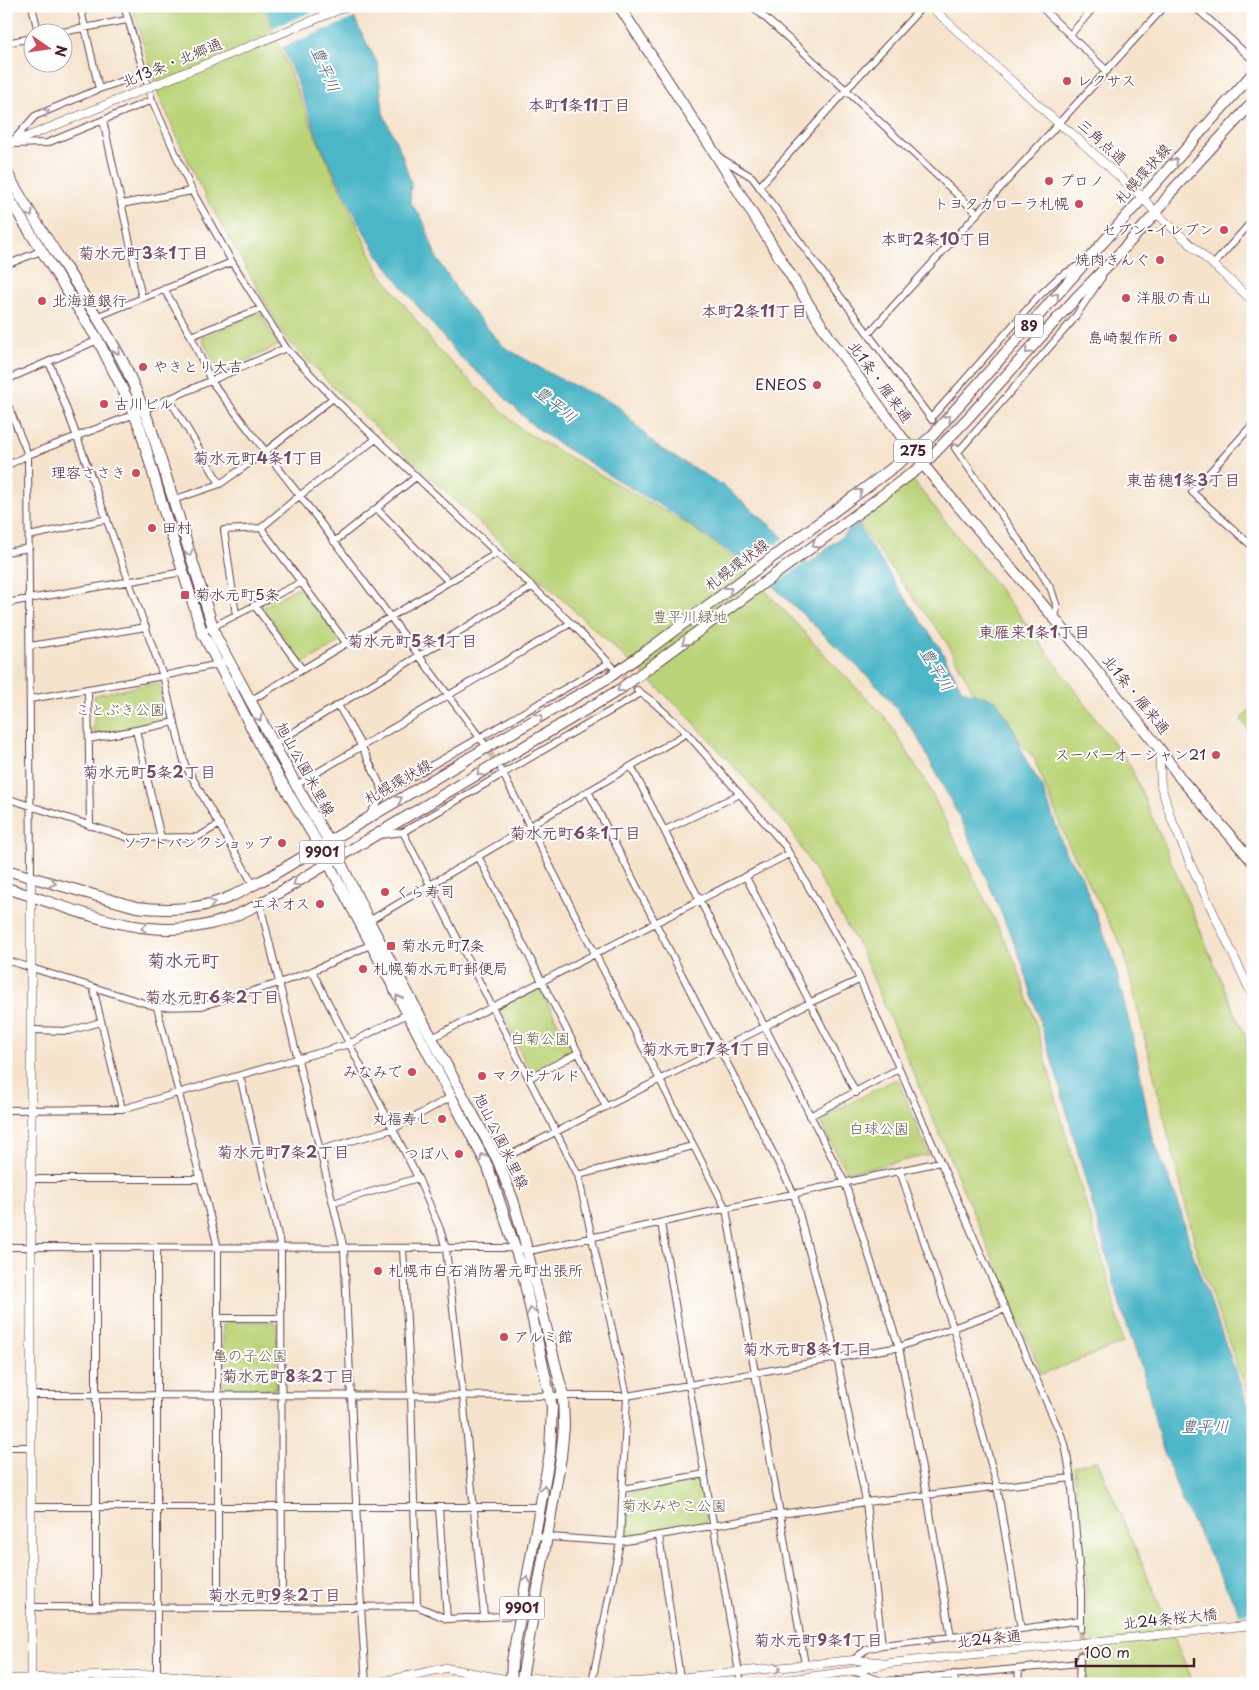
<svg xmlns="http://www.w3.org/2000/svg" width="1259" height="1690" font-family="'Playpen Sans','Klee One',sans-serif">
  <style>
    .green { fill: #bcd479; stroke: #837a52 }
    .water { fill: #4bb6c8; stroke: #4a6a7a }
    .pier { fill: #f5e3cc }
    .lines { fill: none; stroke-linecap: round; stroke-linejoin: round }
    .minor-tunnel { stroke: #d3bcac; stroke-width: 6; stroke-dasharray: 6 3; stroke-linecap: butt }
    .minor-casing { stroke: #643c43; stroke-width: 8 }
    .tertiary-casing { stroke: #643c43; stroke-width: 9 }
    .primary-casing { stroke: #643c43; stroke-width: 12 }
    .trunk-casing { stroke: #643c43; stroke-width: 12 }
    .minor { stroke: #fff; stroke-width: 6 }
    .tertiary { stroke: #fff; stroke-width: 8 }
    .primary { stroke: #fff; stroke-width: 10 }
    .trunk { stroke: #fff; stroke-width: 10 }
    .tertiary-bridge-casing { stroke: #643c43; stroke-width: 9; stroke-linecap: butt }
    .tertiary-bridge { stroke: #fff; stroke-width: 8 }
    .oneway { stroke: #ae9aa0 }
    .poi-dot { fill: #d1495b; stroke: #fff; stroke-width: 2 }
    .labels { text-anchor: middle; stroke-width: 4; stroke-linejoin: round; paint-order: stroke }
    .shield { fill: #fff; stroke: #80626b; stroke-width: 1 }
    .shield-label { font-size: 14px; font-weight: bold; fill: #4a1f2b }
    .street-label { font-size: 15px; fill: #4a1f2b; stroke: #fff }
    .poi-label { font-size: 15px; fill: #4a1f2b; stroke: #fff; text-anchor: start }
    .park-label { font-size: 15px; fill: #6c5542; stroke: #fff }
    .water-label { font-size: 16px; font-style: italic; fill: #4a5b6a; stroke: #fff }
    .neighbourhood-label { font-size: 16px; font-weight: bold; fill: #764962; stroke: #fff }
    .quarter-label { font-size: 18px; font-weight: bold; fill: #764962; stroke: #fff }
  </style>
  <rect width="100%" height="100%" fill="#fff"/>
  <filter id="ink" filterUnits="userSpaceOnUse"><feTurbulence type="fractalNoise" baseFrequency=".02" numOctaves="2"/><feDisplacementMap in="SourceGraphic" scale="10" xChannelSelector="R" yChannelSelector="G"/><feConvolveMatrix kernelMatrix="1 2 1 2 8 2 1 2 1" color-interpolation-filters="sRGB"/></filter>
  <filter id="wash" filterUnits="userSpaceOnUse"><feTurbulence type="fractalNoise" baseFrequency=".0096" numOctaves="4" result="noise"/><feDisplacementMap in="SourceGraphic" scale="20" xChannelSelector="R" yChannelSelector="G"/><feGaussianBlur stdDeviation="1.12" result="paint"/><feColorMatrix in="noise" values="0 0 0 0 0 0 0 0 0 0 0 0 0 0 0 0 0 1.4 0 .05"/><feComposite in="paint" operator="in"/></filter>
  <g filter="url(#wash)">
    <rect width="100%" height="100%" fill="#f5e3cc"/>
    <!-- green -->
    <path class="green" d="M132,6H263L316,137L378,270L440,352L522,430L689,525L739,562L839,670L887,719L927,784L1016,963L1036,1024L1066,1136L1110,1286L1123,1343L1042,1374L861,950L789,827L686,714L340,394L285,337L196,179L159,96Z
      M261,313L270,332L278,343V346L222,371L219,370L201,338Z
      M912,479L1019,614L1130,765L1253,1055V1408L1200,1264L1123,949L1068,844L1034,758L973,691L946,641L857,522Z
      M296,588L301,589L339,639V643L305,662L301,661L264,610L265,606Z
      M156,683L159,684L168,719L167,722L96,735L93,733L95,695Z
      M1253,706V731L1250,733L1241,719Z
      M537,988L540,989L572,1049L571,1052L534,1071L529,1070L501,1011V1006Z
      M894,1080H898L929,1155L850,1172L845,1170L820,1121L821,1118Z
      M225,1322H274L277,1325L276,1388L273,1390L226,1391L223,1388V1324Z
      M1097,1460L1194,1684H1082L1086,1587L1074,1467Z
      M698,1479L701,1480L707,1518L705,1522L628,1536L625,1533L627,1496L629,1493Z"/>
    <!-- water -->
    <path class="water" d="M265,6H351L356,22L378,65L383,113L402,155L411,184L410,202L423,220L436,257L463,300L504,347L556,377L617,405L656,446L724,486L779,533L808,564L857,524L893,580L940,648L962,690L996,700L1013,728L1027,763L1042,786L1066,854L1081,875L1114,961L1136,1052L1151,1133L1178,1202L1194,1258L1253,1419V1639L1183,1503L1160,1441L1146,1381L1121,1308L1058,1080L1021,959L965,828L916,734L882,690L777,590L739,559L673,513L619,481L556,442L528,421L493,386L459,356L415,303L376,252L359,223L320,144L299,87Z"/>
    <!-- pier -->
    <path class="pier" d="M327,6H354L357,17L280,48L272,28Z
      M786,537L807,560L771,588L745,567Z
      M1253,1612V1637L1249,1638L1237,1614Z"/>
  </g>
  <g filter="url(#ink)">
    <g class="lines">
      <!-- minor-tunnel -->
      <path class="minor-tunnel" d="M932,420L955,448
        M616,670L637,690
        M485,745L498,766
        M1080,1656L1081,1629"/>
      <defs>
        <path id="minor" d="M32,6L38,32
          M80,6L99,89
          M124,6L152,100L192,191L232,262L286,348L333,398L576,628L612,666
          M752,6L846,90L977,213
          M1040,6L1107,71
          M1194,6L1253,60
          M62,32L127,20
          M1070,35L1095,6
          M6,43L32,38
          M103,120L142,298
          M11,143L35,116L99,89L143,74
          M12,144L47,143L152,100
          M719,157L752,177L932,420
          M759,187L846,90L923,6
          M121,204L192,191
          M6,265L41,251
          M1213,265L1253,220
          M164,289L191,336L211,381L317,518L483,742
          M96,317L232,262
          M869,333L1165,6
          M191,336L260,309
          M49,362L77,437L163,676L185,765L253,884
          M6,380L98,340
          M169,398L220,484
          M6,400L28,455L31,877
          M931,418L1038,297L1059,277L1081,264
          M1253,424L1192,492L1253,547
          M955,448L1038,568L1051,589L1057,607L1055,619
          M958,452L1073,320L1102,277
          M6,466L28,455L127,417L286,348
          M173,500L220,484L265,452L333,398
          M377,509L449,582
          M29,536L107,519
          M334,542L416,477
          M6,552L29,548
          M6,603L183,572
          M254,605L302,669
          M236,615L224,530L261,528
          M202,632L302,582
          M347,644L261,528L299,496L376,439
          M30,646L146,627
          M88,689L90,826
          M637,690L653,702L684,730L785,846L854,966L1065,1444L1071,1478L1081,1589V1629
          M30,699L163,676L219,664L228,660
          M250,701L497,553
          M338,705L362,747L384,793
          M136,730L175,722
          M89,739L136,730L161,838
          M274,744L532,587
          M631,766L845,1183L899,1347L927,1495L951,1637
          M501,770L726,1209L780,1514L805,1665
          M296,785L571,623
          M588,791L794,1194L837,1358L866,1502L882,1645
          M6,798L129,838L198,837L220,824
          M368,817L384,793L609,663
          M665,830L740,794
          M403,832L578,1175L627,1396L620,1542L592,1682
          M380,835L403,832L641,693
          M478,856L606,1107
          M746,877L856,1093
          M260,904L344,1249L361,1607L366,1684
          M369,921L687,733
          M6,960L157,1007L202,1006L279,983L312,971L370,945
          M312,971L418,1178L440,1229L446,1249L463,1395L484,1616
          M93,987L122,1109
          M157,1007L218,1248V1608
          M31,1030L69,1031L101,1022
          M430,1039L789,854
          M240,1076L281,1248L282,1608
          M529,1078L578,1053
          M6,1110L122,1109L349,1044L407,1014
          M810,1116L898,1069
          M320,1150L393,1129L451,1097
          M498,1161L764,1027L809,1003L859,980
          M900,1171L953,1327L997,1486L1021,1629
          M578,1175L693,1146
          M31,1179H200
          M333,1203L418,1178
          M661,1223L741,1684
          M6,1247L505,1248L534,1250L940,1162
          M403,1249L411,1395L417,1606
          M218,1318H281
          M31,1395L627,1396L899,1347L1006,1309
          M6,1447H31
          M622,1489L705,1474
          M31,1507H540
          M439,1508L447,1619
          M535,1536L620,1542L780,1514L866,1502L1071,1478
          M659,1536L680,1678
          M30,1607L282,1608L417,1606L447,1619L521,1615
          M96,1607V1247
          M853,1660L867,1649L882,1645L1021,1629L1080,1620
          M854,1672C868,1674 872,1681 887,1681L1080,1663
          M157,1674V1247
          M954,1674L955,1684
          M107,1675L108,1684
          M409,1675V1684
          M1018,1684L1019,1669
          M1079,1684L1080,1656"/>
        <path id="tertiary" d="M930,6L1059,124L1069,131L1142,197L1156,213L1253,301
          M6,145L44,130
          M1159,748L1161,786L1171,818L1191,865L1253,997
          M6,1679L157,1674L255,1684
          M521,1681L533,1678L592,1682H639L853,1660L880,1662
          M31,1684V877
          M371,1684L446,1668L516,1681
          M755,1684L853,1671L890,1663L1253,1625"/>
        <path id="primary" d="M6,171C42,237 88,296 123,362C133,382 141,404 150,425L216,637L296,785L338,857L369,921L498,1161L513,1200L524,1238L563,1395L564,1427L561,1457L521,1684
          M6,193L21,218L98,340L127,398L140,428L164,511L202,632L265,754L320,847L488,1167L521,1266L552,1407L550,1453L512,1661L511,1684
          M6,870L136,907C168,911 202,910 232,896C245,890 258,882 271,876L496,742L608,678L648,650L895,466L931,437L1253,73
          M6,888C73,908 143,943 214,923C230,919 245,911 260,904L619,690L923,465L968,418L1075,299L1114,259L1156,213L1171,192L1253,102"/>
        <path id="trunk" d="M619,6L716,155L829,337L901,436L934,478L1055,619L1159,748L1181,779L1253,862"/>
      </defs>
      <!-- minor casing -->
      <use href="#minor" class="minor-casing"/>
      <!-- tertiary casing -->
      <use href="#tertiary" class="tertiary-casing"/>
      <!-- primary casing -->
      <use href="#primary" class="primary-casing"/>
      <!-- trunk casing -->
      <use href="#trunk" class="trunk-casing"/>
      <!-- minor -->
      <use href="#minor" class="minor"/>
      <!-- tertiary -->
      <use href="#tertiary" class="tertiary"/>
      <!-- primary -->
      <use href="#primary" class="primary"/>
      <!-- trunk -->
      <use href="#trunk" class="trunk"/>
      <defs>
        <path id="tertiary-bridge" d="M44,130L348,6"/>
      </defs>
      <!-- tertiary-bridge casing -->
      <use href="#tertiary-bridge" class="tertiary-bridge-casing"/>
      <!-- tertiary-bridge -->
      <use href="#tertiary-bridge" class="tertiary-bridge"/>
    </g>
    <!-- one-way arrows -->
    <defs><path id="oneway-chevron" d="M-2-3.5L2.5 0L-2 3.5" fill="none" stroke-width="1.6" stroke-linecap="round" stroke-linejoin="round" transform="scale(1.25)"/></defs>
    <g class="oneway">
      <use href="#oneway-chevron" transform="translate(46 112) rotate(-23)"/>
      <use href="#oneway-chevron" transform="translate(1175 161) rotate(-48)"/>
      <use href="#oneway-chevron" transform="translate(30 214) rotate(57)"/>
      <use href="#oneway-chevron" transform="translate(1056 296) rotate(-49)"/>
      <use href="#oneway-chevron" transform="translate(117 351) rotate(60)"/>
      <use href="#oneway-chevron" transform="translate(1028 351) rotate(132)"/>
      <use href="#oneway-chevron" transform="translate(948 418) rotate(-48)"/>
      <use href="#oneway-chevron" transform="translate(859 492) rotate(-37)"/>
      <use href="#oneway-chevron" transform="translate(815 545) rotate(143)"/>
      <use href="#oneway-chevron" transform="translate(189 553) rotate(73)"/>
      <use href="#oneway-chevron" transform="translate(729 590) rotate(-37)"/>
      <use href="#oneway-chevron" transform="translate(685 642) rotate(143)"/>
      <use href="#oneway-chevron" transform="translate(620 689) rotate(147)"/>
      <use href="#oneway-chevron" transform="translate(540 717) rotate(-30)"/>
      <use href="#oneway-chevron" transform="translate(259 718) rotate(61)"/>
      <use href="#oneway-chevron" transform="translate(480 773) rotate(149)"/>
      <use href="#oneway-chevron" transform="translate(399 799) rotate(-30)"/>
      <use href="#oneway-chevron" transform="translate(53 883) rotate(16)"/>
      <use href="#oneway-chevron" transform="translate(296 883) rotate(150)"/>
      <use href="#oneway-chevron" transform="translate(212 903) rotate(-15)"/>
      <use href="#oneway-chevron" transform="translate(144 928) rotate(-176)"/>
      <use href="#oneway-chevron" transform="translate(398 998) rotate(-118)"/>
      <use href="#oneway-chevron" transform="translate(483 1157) rotate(-118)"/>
      <use href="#oneway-chevron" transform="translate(531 1311) rotate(-103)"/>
      <use href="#oneway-chevron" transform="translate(544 1488) rotate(-80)"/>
      <use href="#oneway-chevron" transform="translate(527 1580) rotate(-80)"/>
      <use href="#oneway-chevron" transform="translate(931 1640) rotate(-6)"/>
      <use href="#oneway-chevron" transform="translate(778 1668) rotate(-6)"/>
    </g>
  </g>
  <!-- markers -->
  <g class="poi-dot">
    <circle cx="1067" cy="81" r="5"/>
    <circle cx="1049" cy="181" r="5"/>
    <circle cx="1079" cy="204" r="5"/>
    <circle cx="1224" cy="230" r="5"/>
    <circle cx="1160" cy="260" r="5"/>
    <circle cx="1126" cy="298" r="5"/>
    <circle cx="42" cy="301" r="5"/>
    <circle cx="1173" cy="338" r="5"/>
    <circle cx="143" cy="367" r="5"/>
    <circle cx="817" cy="385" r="5"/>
    <circle cx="104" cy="404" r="5"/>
    <circle cx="136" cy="473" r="5"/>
    <circle cx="152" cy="528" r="5"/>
    <rect x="180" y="590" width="10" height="10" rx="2.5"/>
    <circle cx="1216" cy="755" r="5"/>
    <circle cx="282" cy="843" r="5"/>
    <circle cx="385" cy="892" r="5"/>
    <circle cx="320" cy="904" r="5"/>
    <rect x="386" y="941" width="10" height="10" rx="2.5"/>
    <circle cx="363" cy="969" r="5"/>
    <circle cx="412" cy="1072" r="5"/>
    <circle cx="482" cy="1076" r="5"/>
    <circle cx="442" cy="1119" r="5"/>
    <circle cx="459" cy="1154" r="5"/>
    <circle cx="378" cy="1271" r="5"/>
    <circle cx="504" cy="1337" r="5"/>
  </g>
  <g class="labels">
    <!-- shield labels -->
    <g class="shield">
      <rect x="1015" y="314.5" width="28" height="23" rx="4"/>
      <rect x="894" y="439.5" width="38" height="23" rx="4"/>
      <rect x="299.5" y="840.5" width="45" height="23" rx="4"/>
      <rect x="499.5" y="1596.5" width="45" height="23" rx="4"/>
    </g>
    <g class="shield-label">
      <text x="1029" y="331">89</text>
      <text x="913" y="456">275</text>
      <text x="322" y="857">9901</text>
      <text x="522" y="1613">9901</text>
    </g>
    <!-- street labels -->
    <g class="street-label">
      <text transform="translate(172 63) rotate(-22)" y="5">北13条・北郷通</text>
      <text transform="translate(1102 142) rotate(42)" y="5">三角点通</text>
      <text transform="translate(1143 174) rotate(-48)" y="5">札幌環状線</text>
      <text transform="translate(880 382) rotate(54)" y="5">北1条・雁来通</text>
      <text transform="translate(737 565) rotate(-37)" y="5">札幌環状線</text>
      <text transform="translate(1136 695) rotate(51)" y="5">北1条・雁来通</text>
      <text transform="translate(305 769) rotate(61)" y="5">旭山公園米里線</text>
      <text transform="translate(398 782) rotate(-30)" y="5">札幌環状線</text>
      <text transform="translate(501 1141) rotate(64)" y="5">旭山公園米里線</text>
      <text transform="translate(1170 1619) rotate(-6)" y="5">北24条桜大橋</text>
      <text transform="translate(989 1639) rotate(-6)" y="5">北24条通</text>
    </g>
    <!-- poi labels -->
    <g class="poi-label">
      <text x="1077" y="86">レクサス</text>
      <text x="1059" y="186">プロノ</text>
      <text x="1069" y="209" text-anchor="end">トヨタカローラ札幌</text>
      <text x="1214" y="235" text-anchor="end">セブン-イレブン</text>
      <text x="1150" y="265" text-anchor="end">焼肉きんぐ</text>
      <text x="1136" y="303">洋服の青山</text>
      <text x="52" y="306">北海道銀行</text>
      <text x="1163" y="343" text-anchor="end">島崎製作所</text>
      <text x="153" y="372">やきとり大吉</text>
      <text x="807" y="390" text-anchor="end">ENEOS</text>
      <text x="114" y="409">古川ビル</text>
      <text x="126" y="478" text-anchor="end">理容ささき</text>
      <text x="162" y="533">田村</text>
      <text x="195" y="600">菊水元町5条</text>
      <text x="1206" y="760" text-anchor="end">スーパーオーシャン21</text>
      <text x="272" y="848" text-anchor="end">ソフトバンクショップ</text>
      <text x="395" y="897">くら寿司</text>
      <text x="310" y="909" text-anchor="end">エネオス</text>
      <text x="401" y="951">菊水元町7条</text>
      <text x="373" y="974">札幌菊水元町郵便局</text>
      <text x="402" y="1077" text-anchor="end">みなみで</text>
      <text x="492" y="1081">マクドナルド</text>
      <text x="432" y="1124" text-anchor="end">丸福寿し</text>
      <text x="449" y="1159" text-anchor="end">つぼ八</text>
      <text x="388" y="1276">札幌市白石消防署元町出張所</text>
      <text x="514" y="1342">アルミ館</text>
    </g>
    <!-- park labels -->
    <g class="park-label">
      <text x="690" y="622">豊平川緑地</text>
      <text x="120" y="715">ことぶき公園</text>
      <text x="540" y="1044">白菊公園</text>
      <text x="879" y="1134">白球公園</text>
      <text x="250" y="1361">亀の子公園</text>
      <text x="674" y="1511">菊水みやこ公園</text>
    </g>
    <!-- water labels -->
    <g class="water-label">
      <text transform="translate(326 69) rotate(67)" y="6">豊平川</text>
      <text transform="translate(556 404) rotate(39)" y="6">豊平川</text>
      <text transform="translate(937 669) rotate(59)" y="6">豊平川</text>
      <text x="1205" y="1432">豊平川</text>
    </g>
    <!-- neighbourhood labels -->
    <g class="neighbourhood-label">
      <text x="579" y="111">本町1条11丁目</text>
      <text x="936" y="245">本町2条10丁目</text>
      <text x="143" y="259">菊水元町3条1丁目</text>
      <text x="754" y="317">本町2条11丁目</text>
      <text x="258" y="464">菊水元町4条1丁目</text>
      <text x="1183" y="486">東苗穂1条3丁目</text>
      <text x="1034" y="638">東雁来1条1丁目</text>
      <text x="412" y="647">菊水元町5条1丁目</text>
      <text x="149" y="778">菊水元町5条2丁目</text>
      <text x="575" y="839">菊水元町6条1丁目</text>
      <text x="212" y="1003">菊水元町6条2丁目</text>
      <text x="706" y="1055">菊水元町7条1丁目</text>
      <text x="283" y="1158">菊水元町7条2丁目</text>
      <text x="807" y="1355">菊水元町8条1丁目</text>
      <text x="288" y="1382">菊水元町8条2丁目</text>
      <text x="274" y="1601">菊水元町9条2丁目</text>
      <text x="818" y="1646">菊水元町9条1丁目</text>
    </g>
    <!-- quarter labels -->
    <g class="quarter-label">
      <text x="183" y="967">菊水元町</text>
    </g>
  </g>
  <!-- margin -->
  <rect width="1259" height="1690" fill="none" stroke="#fff" stroke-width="25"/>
  <!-- north arrow -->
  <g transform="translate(48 48) rotate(103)"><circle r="24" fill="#ffffff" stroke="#b7a5aa"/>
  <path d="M0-4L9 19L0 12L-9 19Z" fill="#d1495b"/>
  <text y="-8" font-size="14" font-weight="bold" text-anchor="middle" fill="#4a1f2b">N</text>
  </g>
  <!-- scale -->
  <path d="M1076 1658v8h118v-8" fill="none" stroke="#4a1f2b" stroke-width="2.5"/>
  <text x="1084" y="1658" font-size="15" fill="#4a1f2b" stroke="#ffffff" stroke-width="4" paint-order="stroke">100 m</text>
</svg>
